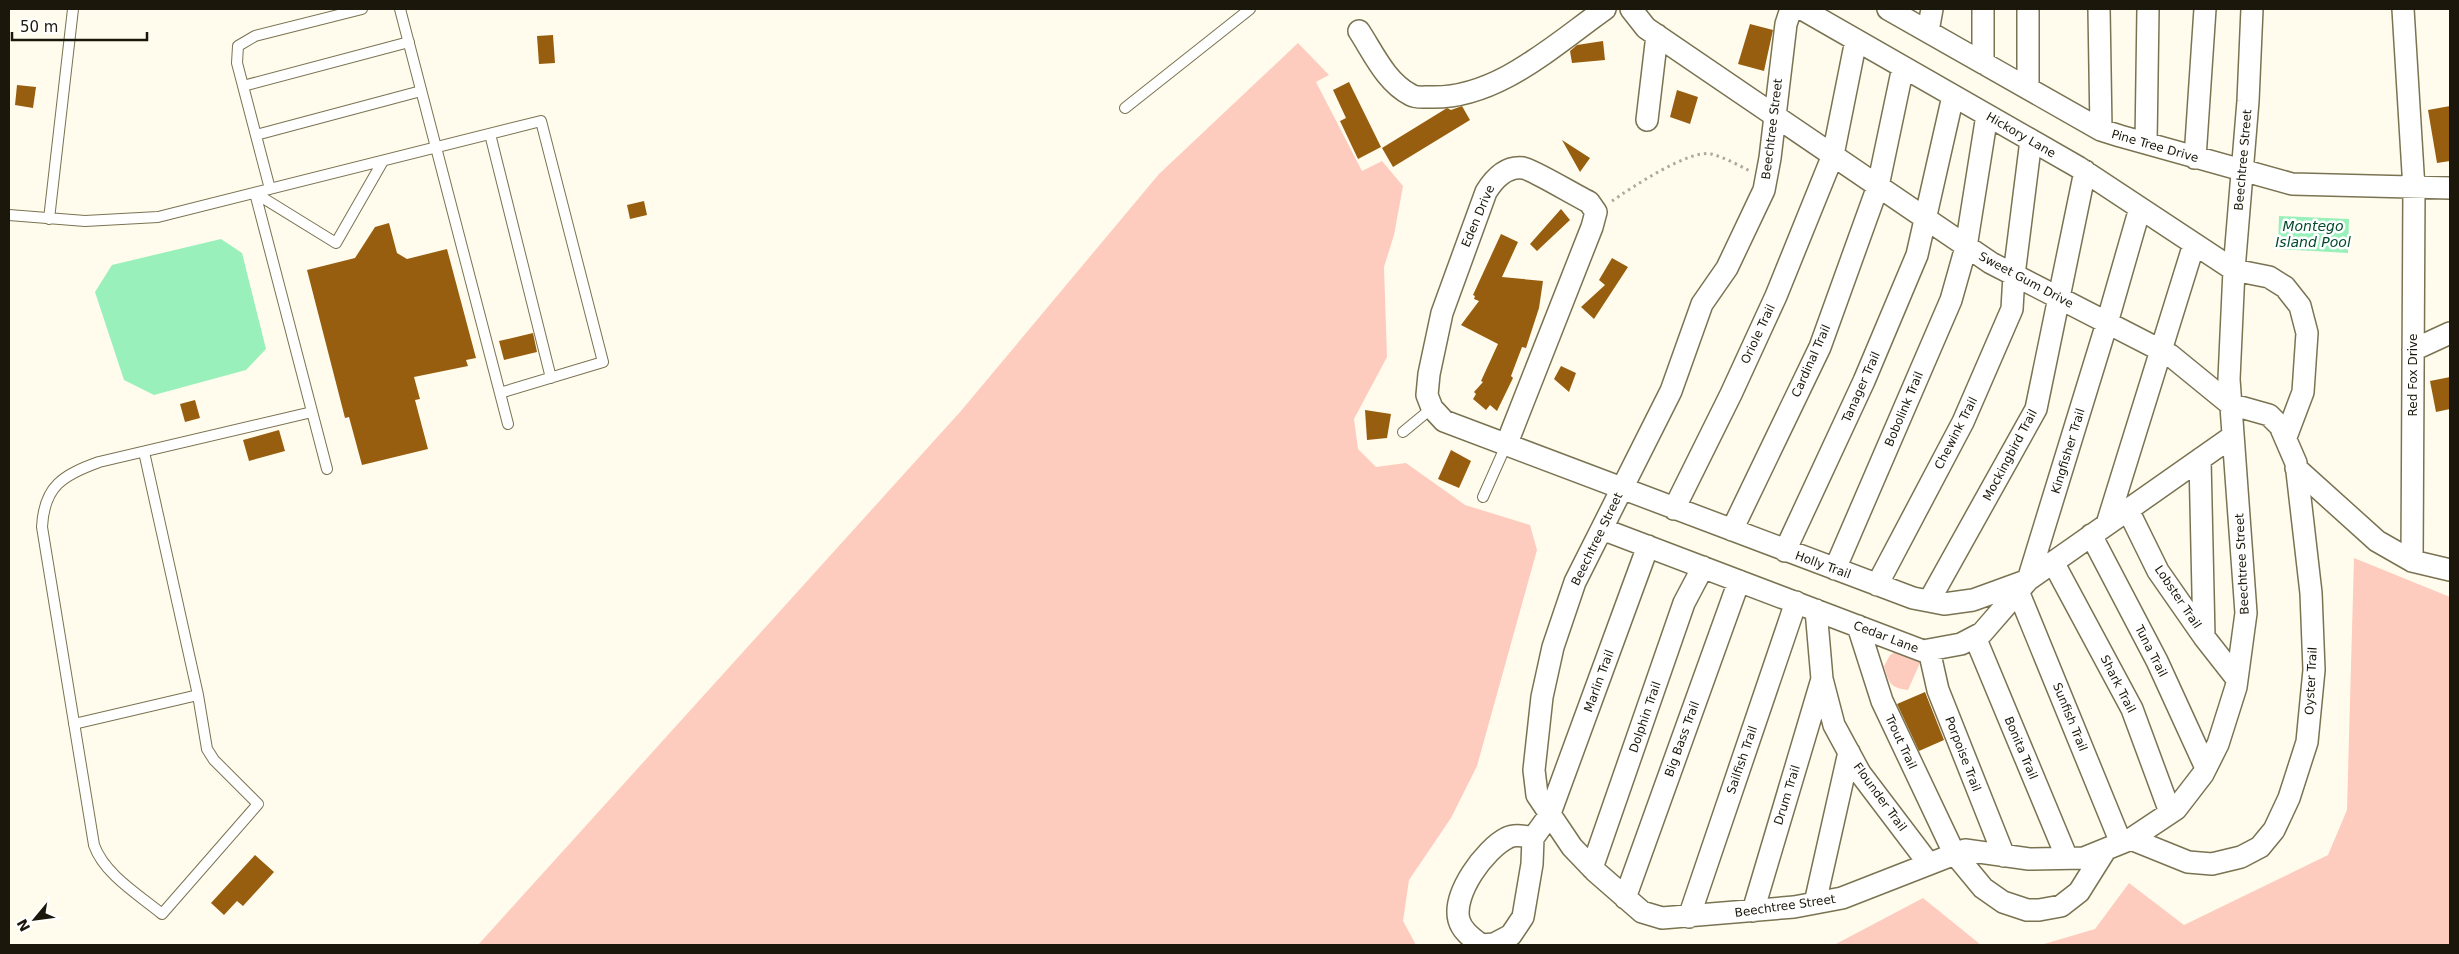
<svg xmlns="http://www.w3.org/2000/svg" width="2459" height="954" font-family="'DejaVu Sans',sans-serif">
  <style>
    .green { fill: #feccbe }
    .water { fill: #99f0ba }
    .building { fill: #985e10 }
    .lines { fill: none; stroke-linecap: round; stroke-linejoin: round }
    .service-casing { stroke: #7a7352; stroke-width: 12 }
    .minor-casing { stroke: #7a7352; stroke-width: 24 }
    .path { stroke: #adaa9c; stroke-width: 3; stroke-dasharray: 2.5 4; stroke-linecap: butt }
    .service { stroke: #fff; stroke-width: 10 }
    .minor { stroke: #fff; stroke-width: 21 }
    .labels { text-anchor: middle; stroke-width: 5; stroke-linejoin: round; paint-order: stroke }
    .street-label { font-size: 12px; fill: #1b180b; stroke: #fff }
    .water-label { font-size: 14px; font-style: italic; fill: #024a2a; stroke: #fff }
  </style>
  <rect width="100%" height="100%" fill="#fffced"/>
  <!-- green -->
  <path class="green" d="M1298,43L1329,75L1316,82L1362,171L1382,161L1403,186L1394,235L1384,267L1387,357L1354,419L1358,449L1376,467L1406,463L1465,505L1530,525L1537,550L1477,766L1451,818L1409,880L1403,921L1416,945H478L960,412L1159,174Z
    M2354,558L2450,597V945H2018L2044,944L2095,929L2129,883L2184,925L2328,855L2347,810Z
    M1900,649L1918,657L1920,663L1908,690C1890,688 1889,683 1884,666L1890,655Z
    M1923,898L1981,945H1834Z"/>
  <!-- water -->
  <path class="water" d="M2279,216L2349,219L2348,253L2278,249Z
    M221,239L242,253L266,349L246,370L154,395L124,380L95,292L112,265Z"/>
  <!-- building -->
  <path class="building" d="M1750,24L1773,30L1764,71L1738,64Z
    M553,35L555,63L539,64L537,36Z
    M1603,41L1605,60L1572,63L1570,51L1577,45Z
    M1349,82L1381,147L1358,159L1340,121L1346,118L1333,90Z
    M17,85L36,87L33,108L15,105Z
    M1677,90L1698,97L1690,124L1670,117Z
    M1462,106L1470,120L1393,167L1382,148L1447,108L1451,110Z
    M2450,106V161L2437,163L2428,110Z
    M1562,140L1590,158L1580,172Z
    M644,201L647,215L630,219L627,205Z
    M1561,209L1570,220L1537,251L1530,244Z
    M389,223L397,253L407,259L447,249L476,358L466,360L468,366L414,377L420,399L415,400L428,449L362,465L349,417L345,418L307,270L355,258L375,227Z
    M1501,234L1518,242L1502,277L1543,281L1539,308L1526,348L1522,347L1511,376L1513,378L1497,411L1490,405L1486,410L1473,399L1476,394L1474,392L1483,382L1481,381L1498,344L1461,325L1479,301L1474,299L1475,296L1473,295Z
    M1612,258L1628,267L1594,319L1581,307L1605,285L1599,280Z
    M533,333L537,352L504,360L499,341Z
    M1561,366L1576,373L1569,392L1554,379Z
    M2450,377V409L2436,412L2430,381Z
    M195,400L200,418L185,422L180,404Z
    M1365,410L1391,414L1387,438L1367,440Z
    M279,430L285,451L249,461L243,440Z
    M1451,450L1471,461L1459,488L1438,479Z
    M1925,692L1944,740L1919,751L1897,704Z
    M255,855L274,872L243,906L237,901L224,915L211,903Z"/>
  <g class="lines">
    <defs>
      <path id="service" d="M400,9L508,424
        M243,86L409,42
        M1125,108L1250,9
        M490,134L551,378
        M256,135L421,91
        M270,189L237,63L238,46L255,36L362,9
        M9,215L85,221L158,217L541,121L603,362L500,393
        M49,219L73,9
        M1403,432L1432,408
        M144,452L198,695
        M327,469L255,193L336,243L383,161
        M1483,497L1507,443
        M74,724L198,695L207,749L214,760L258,804L162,914C139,895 104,874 94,845L42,527C44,486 63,475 99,462L312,412"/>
      <path id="minor" d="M1631,9L1646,28L1991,263L2170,355L2230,404L2269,415L2280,426L2296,463L2311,593L2314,670L2307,742L2289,798L2274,830L2260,847L2241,857L2212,864L2188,862L2131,839
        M1791,9L1786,24L1770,158L1764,190L1727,268L1702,304L1671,391L1575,582L1553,647L1542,697L1534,770L1537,795L1572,847L1595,871L1642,912L1662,918L1794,907L1842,898L1965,850L2029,859L2084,858L2131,839L2176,809L2203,774L2218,744L2236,687L2246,613L2229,379L2234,270L2248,101L2252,9
        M1802,9L2078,167L2234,270L2269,277L2285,287L2300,306L2307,333L2303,392L2286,437
        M1888,9L2101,130L2120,136L2292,184L2450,188
        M1983,9V63
        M2099,9L2101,130
        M2403,9L2414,189L2412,561
        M1359,31C1374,54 1386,82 1411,95C1416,98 1423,97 1429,97C1496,100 1554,45 1605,9
        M1928,31L1932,9
        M2028,88V9
        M1647,120L1657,35
        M2146,143L2148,9
        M2195,158L2205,9
        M2413,350L2450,333
        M1507,443L1592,227L1596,212L1589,202C1576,196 1534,170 1523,168C1506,166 1494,179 1486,192L1442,313L1429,374L1427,395L1432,408L1444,421L1913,598L1944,604L1973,600L2028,580L2107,323L2140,208
        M2200,459L2204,637
        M2296,468L2377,541L2412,561L2450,570
        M1674,509L1731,394L1776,296L1833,155L1856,40
        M2128,510L2158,571L2204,637L2237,679
        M2107,524L2194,244
        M1602,529L1923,651L1961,644L1982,633L2028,580L2233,436
        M1732,530L1820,347L1878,186L1903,67
        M2091,535L2157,661L2206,768
        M1785,551L1864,381L1917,255L1953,96
        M2053,562L2132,709L2170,812
        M1835,569L1951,300L1966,247L1987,115
        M1877,585L1963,422L2012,309L2014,275L2031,140
        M2018,591L2121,843
        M1929,601L2036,409L2085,171
        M1816,610L1822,679L1834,725L1860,773L1929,864
        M1858,626L1882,701L1954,853L1983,888L2003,902L2027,910H2039L2061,906L2079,892L2106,849
        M1975,637L2067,858
        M1929,650L1938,690L2004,856
        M1533,838C1525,836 1514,834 1507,838C1485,849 1452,894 1459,920C1462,931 1472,938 1481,945L1494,944L1511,935L1523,917L1532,864L1533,838L1549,816L1648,546
        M1592,868L1684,603L1703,567
        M1625,898L1739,581
        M1815,903L1849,752
        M1753,911L1822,679
        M1689,917L1796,602"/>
    </defs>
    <!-- service casing -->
    <use href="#service" class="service-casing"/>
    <!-- minor casing -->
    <use href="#minor" class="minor-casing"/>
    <!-- path -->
    <path class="path" d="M1612,201C1631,188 1689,149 1711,154C1724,157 1738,165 1750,171"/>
    <!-- service -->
    <use href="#service" class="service"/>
    <!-- minor -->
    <use href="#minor" class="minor"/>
  </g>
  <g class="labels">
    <!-- street labels -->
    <g class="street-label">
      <text transform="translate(1772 129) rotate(-83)" y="4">Beechtree Street</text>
      <text transform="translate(2021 135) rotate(30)" y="4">Hickory Lane</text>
      <text transform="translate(2155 146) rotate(16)" y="4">Pine Tree Drive</text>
      <text transform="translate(2243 160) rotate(-85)" y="4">Beechtree Street</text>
      <text transform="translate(1478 216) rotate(-67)" y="4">Eden Drive</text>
      <text transform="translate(2026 280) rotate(28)" y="4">Sweet Gum Drive</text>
      <text transform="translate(1758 334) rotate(-65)" y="4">Oriole Trail</text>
      <text transform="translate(1811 361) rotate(-66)" y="4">Cardinal Trail</text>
      <text transform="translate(2413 375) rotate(-90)" y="4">Red Fox Drive</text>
      <text transform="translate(1861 387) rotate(-66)" y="4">Tanager Trail</text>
      <text transform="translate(1904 409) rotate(-67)" y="4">Bobolink Trail</text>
      <text transform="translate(1956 433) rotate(-63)" y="4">Chewink Trail</text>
      <text transform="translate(2068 451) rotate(-73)" y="4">Kingfisher Trail</text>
      <text transform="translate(2010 455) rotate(-62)" y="4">Mockingbird Trail</text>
      <text transform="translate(1597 539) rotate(-64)" y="4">Beechtree Street</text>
      <text transform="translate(2242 564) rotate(-93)" y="4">Beechtree Street</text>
      <text transform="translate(1823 565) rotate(20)" y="4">Holly Trail</text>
      <text transform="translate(2178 597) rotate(56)" y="4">Lobster Trail</text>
      <text transform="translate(1886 637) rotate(21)" y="4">Cedar Lane</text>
      <text transform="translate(2151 651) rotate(63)" y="4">Tuna Trail</text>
      <text transform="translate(1599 681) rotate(-70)" y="4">Marlin Trail</text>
      <text transform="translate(2311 681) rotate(-87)" y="4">Oyster Trail</text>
      <text transform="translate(2118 684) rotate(63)" y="4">Shark Trail</text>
      <text transform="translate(1645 717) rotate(-71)" y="4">Dolphin Trail</text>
      <text transform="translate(2070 717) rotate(68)" y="4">Sunfish Trail</text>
      <text transform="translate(1682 739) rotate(-70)" y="4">Big Bass Trail</text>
      <text transform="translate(1901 742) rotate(65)" y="4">Trout Trail</text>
      <text transform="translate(2021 748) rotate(67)" y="4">Bonita Trail</text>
      <text transform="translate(1963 754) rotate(69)" y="4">Porpoise Trail</text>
      <text transform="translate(1742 760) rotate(-71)" y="4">Sailfish Trail</text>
      <text transform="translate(1787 795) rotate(-73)" y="4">Drum Trail</text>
      <text transform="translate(1880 797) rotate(54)" y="4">Flounder Trail</text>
      <text transform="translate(1785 906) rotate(-8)" y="4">Beechtree Street</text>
    </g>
    <!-- water labels -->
    <g class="water-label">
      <text x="2313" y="231">Montego<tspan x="2313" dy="16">Island Pool</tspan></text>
    </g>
  </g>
  <!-- border -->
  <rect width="2459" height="954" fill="none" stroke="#1b180b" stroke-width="20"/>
  <!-- north arrow -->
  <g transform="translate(35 919) rotate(241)" stroke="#ffffff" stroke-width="4" paint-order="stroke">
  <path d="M0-4L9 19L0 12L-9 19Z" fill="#1b180b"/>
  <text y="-8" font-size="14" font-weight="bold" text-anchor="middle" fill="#1b180b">N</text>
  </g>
  <!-- scale -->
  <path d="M12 32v8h135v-8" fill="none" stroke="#1b180b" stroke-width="2.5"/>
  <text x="20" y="32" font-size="15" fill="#1b180b" stroke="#ffffff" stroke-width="4" paint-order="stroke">50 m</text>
</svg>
